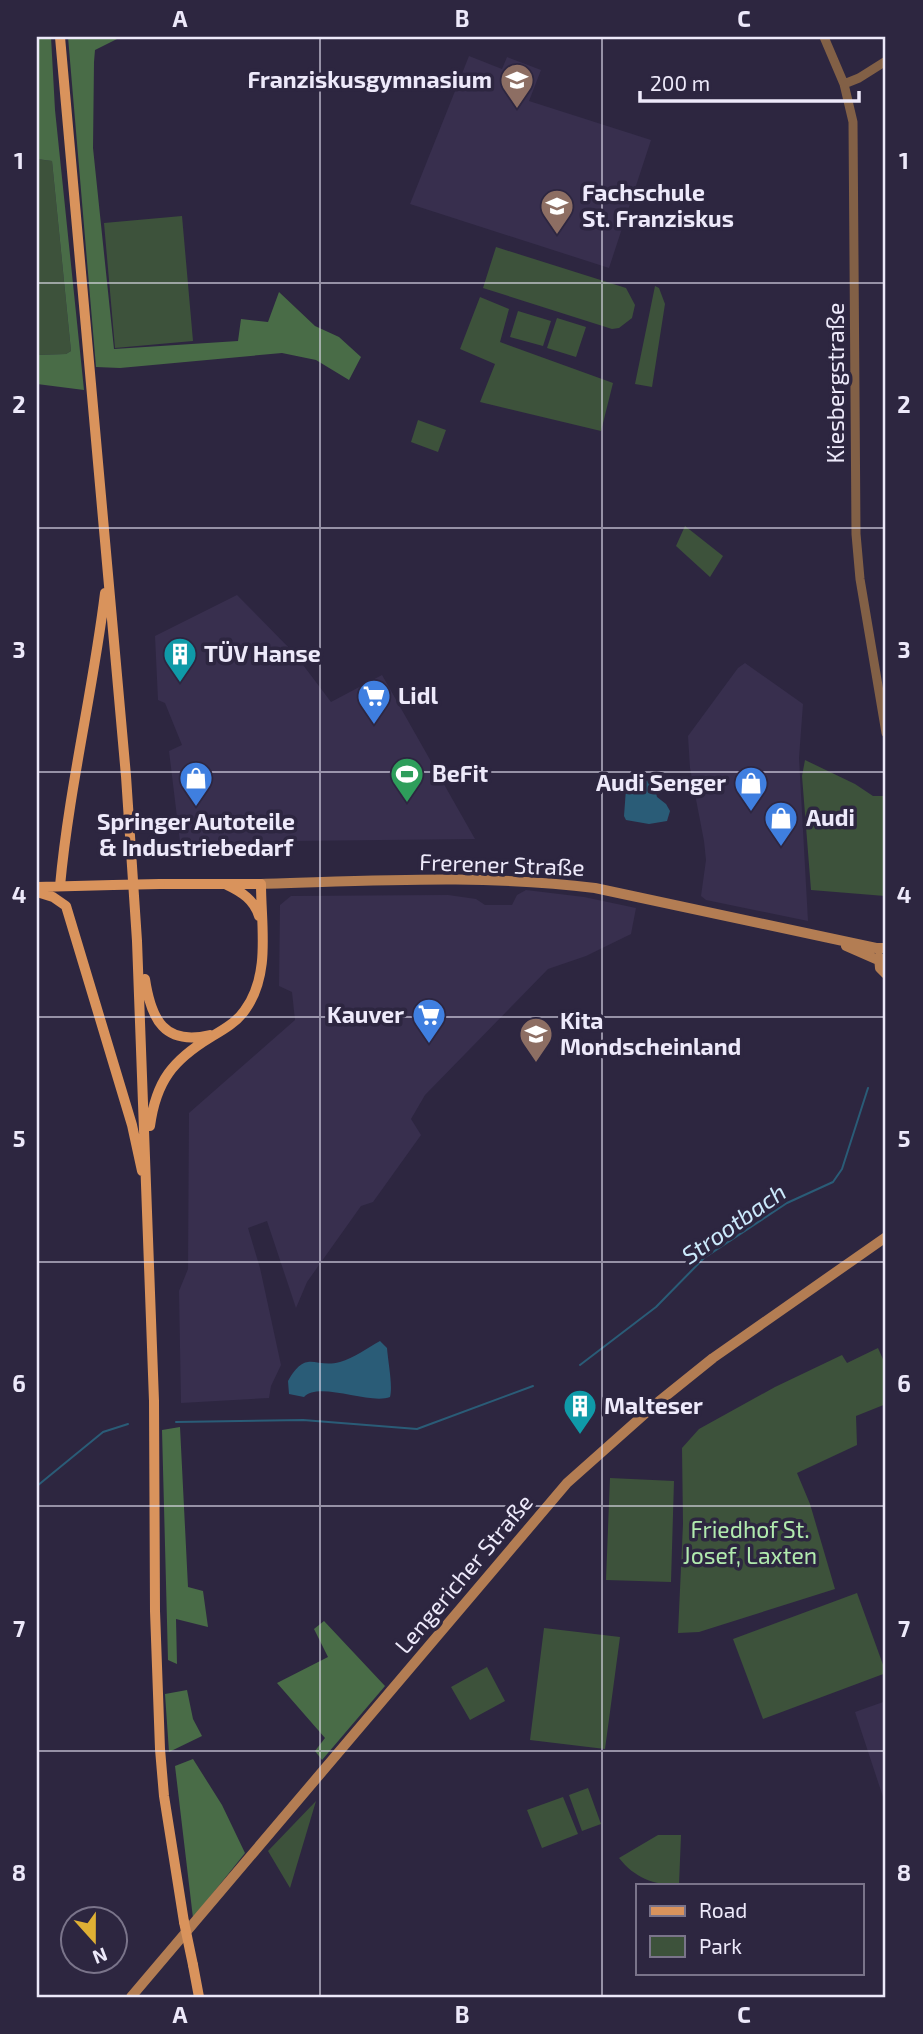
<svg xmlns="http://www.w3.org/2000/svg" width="923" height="2034" font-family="'Exo 2',sans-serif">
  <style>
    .built { fill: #382f4e }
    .green { fill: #3d523b }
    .forest { fill: #496c47 }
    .water { fill: #2a5c77 }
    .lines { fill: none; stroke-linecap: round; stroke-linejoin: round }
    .stream { stroke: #2a5c77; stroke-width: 2 }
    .tertiary { stroke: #826046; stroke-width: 9 }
    .secondary { stroke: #b37d53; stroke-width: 10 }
    .primary { stroke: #d9935c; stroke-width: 10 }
    .primary-bridge { stroke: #d9935c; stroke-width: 10 }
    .grid { fill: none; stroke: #ede9fa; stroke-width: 2; stroke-opacity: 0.55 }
    .labels { text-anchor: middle; stroke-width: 7; stroke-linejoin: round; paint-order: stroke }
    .poi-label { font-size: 23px; font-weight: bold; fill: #ede9fa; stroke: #2d2640; text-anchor: start }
    .street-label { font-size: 23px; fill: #ede9fa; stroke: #2d2640 }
    .park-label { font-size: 23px; fill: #b1eaae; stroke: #2d2640 }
    .water-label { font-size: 24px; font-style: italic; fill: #cbe9fb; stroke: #2d2640 }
    .neatline { fill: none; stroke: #ede9fa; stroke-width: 2.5 }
    .grid-label { font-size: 23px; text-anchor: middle; font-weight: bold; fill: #ede9fa }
  </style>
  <rect width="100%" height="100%" fill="#2d2640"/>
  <!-- built -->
  <path class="built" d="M469,56L502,69L507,57L541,70L529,101L651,140L609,268L410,204Z
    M237,595L294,653L331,702L382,675L475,839L288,841L181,850L169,751L182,745L165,703L158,700L155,636Z
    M745,663L803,704L799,758L808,921L706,900L701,896L706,860L704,841L690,768L688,736L738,668Z
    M526,890L584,897L636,908L631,934L586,956L548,969L425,1095L411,1119L421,1135L373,1202L361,1206L307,1282L296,1308L267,1221L248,1228L260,1268L281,1365L271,1386L269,1398L181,1403L179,1291L188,1269L189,1113L295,1020L292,992L279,986L280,905L291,896L448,895L476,899L485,905H512L517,895Z
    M886,1701V1925L885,1926L884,1800L855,1712Z"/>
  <!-- green -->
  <path class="green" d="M37,159L52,161L71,351L66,354L37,355Z
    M182,216L193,341L115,348L104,223Z
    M496,247L626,288L635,305L632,318L619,328L612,329L483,288Z
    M655,286L659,288L665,304L652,387L635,384Z
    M480,297L509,309L500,342L613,383L601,431L480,402L495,364L460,349Z
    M518,311L551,321L543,346L510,337Z
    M557,318L586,327L576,357L547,348Z
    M418,420L446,430L438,452L411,442Z
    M685,526L723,556L710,577L676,546Z
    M805,760L855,784L873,796H886L883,839L886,865L885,896L811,890L802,776Z
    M878,1348L886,1366V1404L856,1416L857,1445L797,1473L810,1504L835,1589L699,1632L678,1633L683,1524L682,1448L699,1429L775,1387L842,1355L847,1363Z
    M610,1478L674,1481L671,1582L606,1580Z
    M857,1593L886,1673L763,1719L733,1639Z
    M544,1628L620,1637L605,1749L530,1740Z
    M487,1667L505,1701L470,1720L451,1687Z
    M588,1788L601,1824L582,1831L569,1795Z
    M563,1797L578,1834L542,1848L527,1810Z
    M316,1801L290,1888L268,1851Z
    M658,1835H681L679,1885C653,1885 635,1878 619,1858Z"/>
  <!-- forest -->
  <path class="forest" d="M37,37H51L55,110L84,390L37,384V355L66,354L71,351L52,161L37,159Z
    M68,37H121L95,50L94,62L93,148L114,349L238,341L241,319L268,322L279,292L315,326L339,337L361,357L349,380L316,360L282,353L120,368L96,367Z
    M180,1427L188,1587L203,1591L208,1627L176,1619L177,1664L168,1660L162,1430Z
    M324,1621L385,1686L322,1760L315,1751L325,1738L277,1683L328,1657L314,1629Z
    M187,1690L193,1719L202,1736L169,1752L165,1694Z
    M193,1759L222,1805L245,1853L193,1918L175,1766Z"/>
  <!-- water -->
  <path class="water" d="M650,780L653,781L657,797L666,804L670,811L667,821L649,824L626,820L624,816L626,789C632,783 642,782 650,780Z
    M380,1341L387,1348C388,1362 393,1386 390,1397C370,1405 319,1381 304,1397L289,1394L288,1381C307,1348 314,1369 340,1362C354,1358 367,1348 380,1341Z"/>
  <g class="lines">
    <!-- stream -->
    <path class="stream" d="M580,1365L656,1307L704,1258L787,1203L833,1182L842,1169L868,1088
      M176,1422L303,1420L417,1429L533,1386
      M37,1486L103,1432L128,1424"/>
    <!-- tertiary -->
    <path class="tertiary" d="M824,37L844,84L853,122L856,534L860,579L886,733
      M844,84L859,78L886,61"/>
    <!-- secondary -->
    <path class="secondary" d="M261,884C373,881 485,874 595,888L876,948H885
      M846,946L878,960
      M879,957L880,968L886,974
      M131,1997L567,1483L657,1403L713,1358L886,1237"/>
    <!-- primary -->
    <path class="primary" d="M60,37L126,776L137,941L154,1401L155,1611L160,1749L164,1796L184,1922
      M227,885C242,892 254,900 259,916
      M60,886C69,788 93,691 105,593
      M37,887L113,885
      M37,892L53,897L66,906L132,1125L142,1171
      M145,979C151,1019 164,1046 210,1035
      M150,1126C156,1081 173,1060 211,1037C223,1030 237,1022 245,1010C271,974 261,926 261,884H160
      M193,1965L199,1997"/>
    <!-- primary-bridge -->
    <path class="primary-bridge" d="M113,885L160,884
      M184,1922L193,1965"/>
  </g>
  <!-- grid -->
  <path class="grid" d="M320,37V1997M602,37V1997M37,283H886M37,528H886M37,772H886M37,1017H886M37,1262H886M37,1506H886M37,1751H886"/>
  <!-- icons -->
  <defs>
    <symbol id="school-pin" viewBox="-11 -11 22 30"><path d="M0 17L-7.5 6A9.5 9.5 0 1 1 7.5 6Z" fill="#8d6e63" stroke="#2d2640"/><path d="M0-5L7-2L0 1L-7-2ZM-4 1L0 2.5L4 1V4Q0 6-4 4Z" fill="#fff"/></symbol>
    <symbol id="building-pin" viewBox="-11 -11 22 30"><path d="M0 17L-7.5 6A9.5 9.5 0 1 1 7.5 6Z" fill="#0f9aa8" stroke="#2d2640"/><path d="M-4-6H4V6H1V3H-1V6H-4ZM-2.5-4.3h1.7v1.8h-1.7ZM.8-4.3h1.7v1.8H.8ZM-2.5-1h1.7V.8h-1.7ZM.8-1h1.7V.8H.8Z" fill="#fff"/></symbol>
    <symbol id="supermarket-pin" viewBox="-11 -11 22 30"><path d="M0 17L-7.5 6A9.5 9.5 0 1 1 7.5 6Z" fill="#3f7fe0" stroke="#2d2640"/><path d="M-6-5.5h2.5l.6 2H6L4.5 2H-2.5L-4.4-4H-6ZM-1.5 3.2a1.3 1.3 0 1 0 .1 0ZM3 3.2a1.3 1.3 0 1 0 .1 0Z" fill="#fff"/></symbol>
    <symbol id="stadium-pin" viewBox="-11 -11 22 30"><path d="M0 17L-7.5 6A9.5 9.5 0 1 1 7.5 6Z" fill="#2e9e5b" stroke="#2d2640"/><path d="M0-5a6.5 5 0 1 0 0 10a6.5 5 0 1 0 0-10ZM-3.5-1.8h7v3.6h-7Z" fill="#fff"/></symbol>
    <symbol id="shop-pin" viewBox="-11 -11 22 30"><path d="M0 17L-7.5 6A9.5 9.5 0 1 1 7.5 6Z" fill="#3f7fe0" stroke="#2d2640"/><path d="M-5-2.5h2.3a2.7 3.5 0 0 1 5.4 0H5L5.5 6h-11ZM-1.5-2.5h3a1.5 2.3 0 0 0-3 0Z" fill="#fff"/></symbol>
  </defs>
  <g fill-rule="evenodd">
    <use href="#school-pin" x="498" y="61" width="38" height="52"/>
    <use href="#school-pin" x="538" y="187" width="38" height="52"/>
    <use href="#building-pin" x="161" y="635" width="38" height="52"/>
    <use href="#supermarket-pin" x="355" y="677" width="38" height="52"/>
    <use href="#stadium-pin" x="388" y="755" width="38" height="52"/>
    <use href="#shop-pin" x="177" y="759" width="38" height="52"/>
    <use href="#shop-pin" x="732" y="764" width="38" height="52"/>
    <use href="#shop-pin" x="762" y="799" width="38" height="52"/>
    <use href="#supermarket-pin" x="410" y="996" width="38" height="52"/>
    <use href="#school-pin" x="517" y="1015" width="38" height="52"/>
    <use href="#building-pin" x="561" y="1387" width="38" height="52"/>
  </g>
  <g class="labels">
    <!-- poi labels -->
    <g class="poi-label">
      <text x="492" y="88" text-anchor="end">Franziskusgymnasium</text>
      <text x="582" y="201">Fachschule<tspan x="582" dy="26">St. Franziskus</tspan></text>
      <text x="204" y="662">TÜV Hanse</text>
      <text x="398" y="704">Lidl</text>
      <text x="432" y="782">BeFit</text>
      <text x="726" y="791" text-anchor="end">Audi Senger</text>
      <text x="806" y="826">Audi</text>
      <text x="196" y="830" text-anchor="middle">Springer Autoteile<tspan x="196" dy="26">&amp; Industriebedarf</tspan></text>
      <text x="404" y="1023" text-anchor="end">Kauver</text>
      <text x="560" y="1029">Kita<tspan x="560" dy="26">Mondscheinland</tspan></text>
      <text x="604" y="1414">Malteser</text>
    </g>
    <!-- street labels -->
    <g class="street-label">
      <text transform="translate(836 383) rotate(-90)" y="8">Kiesbergstraße</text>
      <text transform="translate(502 865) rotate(2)" y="8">Frerener Straße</text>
      <text transform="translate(464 1574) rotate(-50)" y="8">Lengericher Straße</text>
    </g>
    <!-- park labels -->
    <g class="park-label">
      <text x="750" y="1538">Friedhof St.<tspan x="750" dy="26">Josef, Laxten</tspan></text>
    </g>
    <!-- water labels -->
    <g class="water-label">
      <text transform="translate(734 1224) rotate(-35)" y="8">Strootbach</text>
    </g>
  </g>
  <!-- border -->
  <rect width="923" height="2034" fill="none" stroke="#2d2640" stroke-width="77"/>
  <!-- legend -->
  <rect x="636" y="1884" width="228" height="91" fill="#2d2640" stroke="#7a748a" stroke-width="2"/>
  <rect x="650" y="1906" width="35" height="10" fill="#d9935c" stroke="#7a748a" stroke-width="2"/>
  <text x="699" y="1918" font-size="21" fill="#ede9fa">Road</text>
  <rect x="650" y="1936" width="35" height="21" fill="#3d523b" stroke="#7a748a" stroke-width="2"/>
  <text x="699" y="1954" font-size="21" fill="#ede9fa">Park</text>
  <!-- north arrow -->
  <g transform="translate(94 1940) rotate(159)"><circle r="33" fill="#2d2640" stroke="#7a748a" stroke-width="2"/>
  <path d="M0-5L12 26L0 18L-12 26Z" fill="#dfb034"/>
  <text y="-10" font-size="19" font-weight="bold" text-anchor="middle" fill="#ede9fa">N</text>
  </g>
  <!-- scale -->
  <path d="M640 91v10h219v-10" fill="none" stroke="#ede9fa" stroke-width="3.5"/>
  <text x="650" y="91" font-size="21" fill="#ede9fa" stroke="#2d2640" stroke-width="5" paint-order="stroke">200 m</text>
  <rect x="38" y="38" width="846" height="1958" class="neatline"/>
  <g class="grid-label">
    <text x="180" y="27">A</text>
    <text x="462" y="27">B</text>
    <text x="744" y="27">C</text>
    <text x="19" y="169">1</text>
    <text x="904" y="169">1</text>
    <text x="19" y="413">2</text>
    <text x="904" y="413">2</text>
    <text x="19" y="658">3</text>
    <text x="904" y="658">3</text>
    <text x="19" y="903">4</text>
    <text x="904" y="903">4</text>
    <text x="19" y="1147">5</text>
    <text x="904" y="1147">5</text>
    <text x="19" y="1392">6</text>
    <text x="904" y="1392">6</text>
    <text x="19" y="1637">7</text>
    <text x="904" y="1637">7</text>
    <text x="19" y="1881">8</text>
    <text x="904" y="1881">8</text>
    <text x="180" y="2023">A</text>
    <text x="462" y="2023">B</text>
    <text x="744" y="2023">C</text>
  </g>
</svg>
